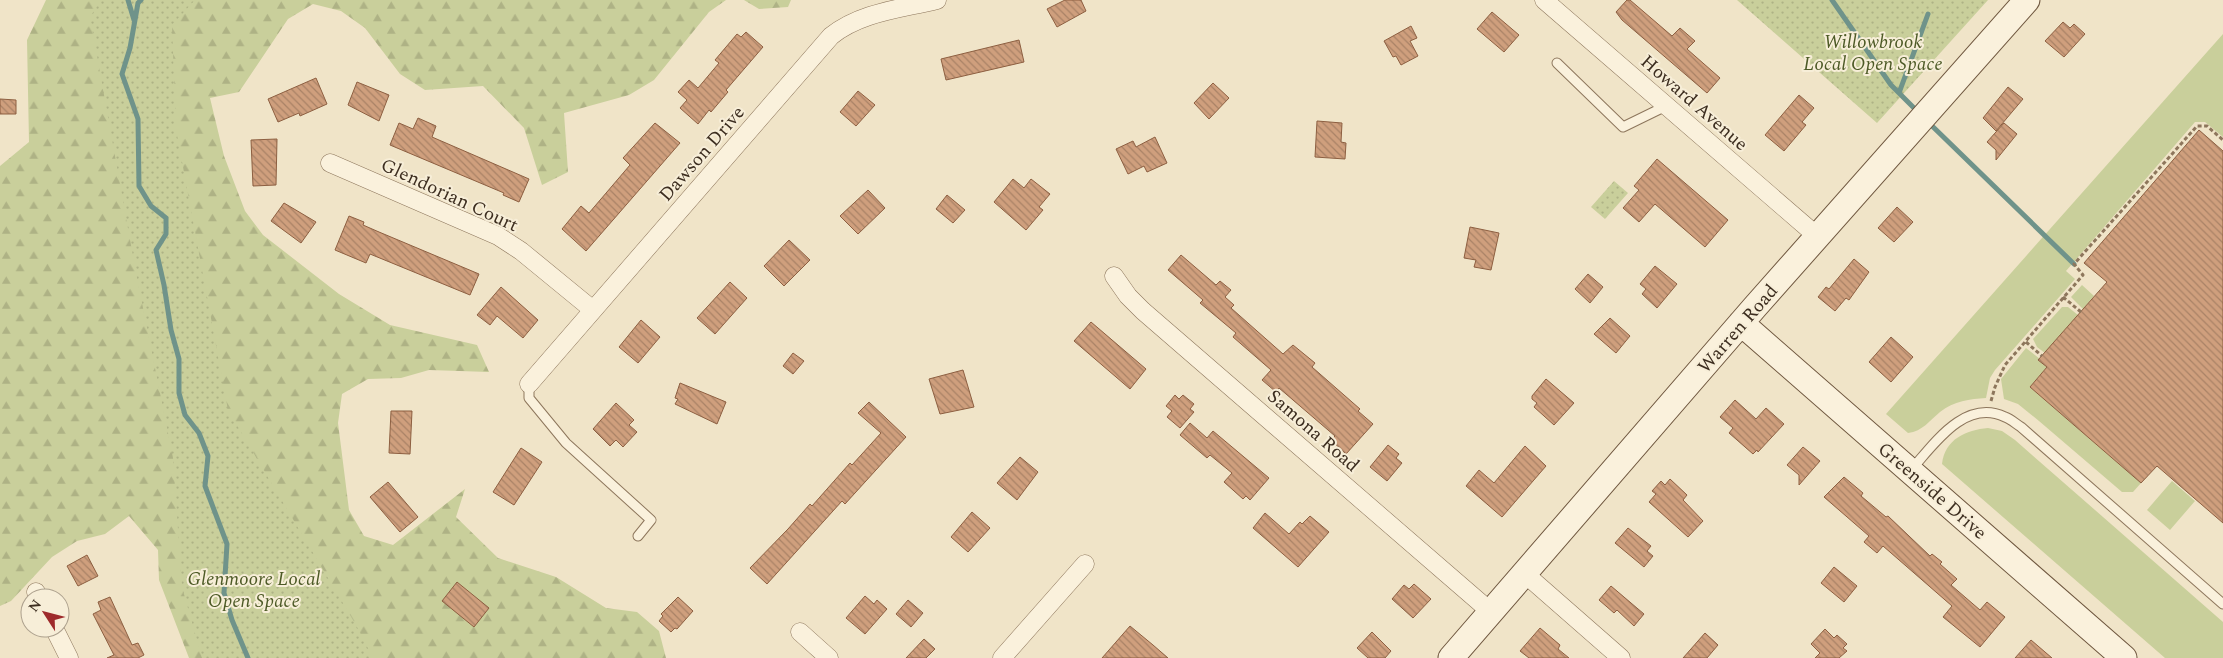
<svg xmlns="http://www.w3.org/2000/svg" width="2223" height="658" font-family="Spectral,serif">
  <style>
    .green { fill: #c9cf9b }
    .forest { fill: url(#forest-firs) }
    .park { fill: url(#park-dots) }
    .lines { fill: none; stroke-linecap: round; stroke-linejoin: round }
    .stream { stroke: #6f938a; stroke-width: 5 }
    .building { fill: url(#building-back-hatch); stroke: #8d5f41 }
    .lane-casing { stroke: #8d765c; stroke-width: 11 }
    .street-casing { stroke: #8d765c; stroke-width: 19 }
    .secondary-casing { stroke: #6f573f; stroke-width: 27 }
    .path { stroke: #8d765c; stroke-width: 3; stroke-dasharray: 4 2.5; stroke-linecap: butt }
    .lane { stroke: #faf1dc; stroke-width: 9 }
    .street { stroke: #faf1dc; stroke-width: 18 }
    .secondary { stroke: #faf1dc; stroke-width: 25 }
    .labels { text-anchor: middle; stroke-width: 4; stroke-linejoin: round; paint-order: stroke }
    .park-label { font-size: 19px; font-style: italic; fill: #4d5a26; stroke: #f7eed8 }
    .street-label { font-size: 19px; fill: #3d2e20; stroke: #f7eed8 }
  </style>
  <defs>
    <pattern id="forest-firs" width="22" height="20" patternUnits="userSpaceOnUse" patternTransform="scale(1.25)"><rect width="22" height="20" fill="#c9cf9b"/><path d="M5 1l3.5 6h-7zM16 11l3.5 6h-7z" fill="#aeb285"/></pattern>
    <pattern id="park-dots" width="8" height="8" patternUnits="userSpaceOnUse" patternTransform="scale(1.25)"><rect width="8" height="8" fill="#c9cf9b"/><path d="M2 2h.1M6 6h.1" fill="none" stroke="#aeb285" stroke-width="1.8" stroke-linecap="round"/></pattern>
    <pattern id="building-back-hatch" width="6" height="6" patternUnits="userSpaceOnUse" patternTransform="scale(1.25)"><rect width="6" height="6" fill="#cf9f7d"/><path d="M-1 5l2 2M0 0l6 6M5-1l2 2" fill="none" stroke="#a98266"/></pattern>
  </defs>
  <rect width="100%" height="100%" fill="#f0e4c8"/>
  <!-- green -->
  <path class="green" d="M2223,34V137L2205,122H2195L2066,271L2075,279L1995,370L1990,378L1986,398C1970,399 1954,401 1940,412C1929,421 1923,431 1908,433L1886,414Z
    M2082,285L2094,296L2083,309L2071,297Z
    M2062,307H2068L2078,315L2045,353L2037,347L2033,339Z
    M2026,348L2040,359L2039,360L2047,367L2030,387L2141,483L2133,492H2122L2039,421L2018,404L2004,399L2001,379Z
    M1988,428L2002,431L2015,440L2223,622V658H2165L1942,464C1945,439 1966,430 1988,428Z
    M2172,481L2195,501L2170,530L2147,510Z"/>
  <!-- forest -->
  <path class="forest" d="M46,0H726L709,12L654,80L629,95L564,113L568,172L542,185L524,128L483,86L425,90L400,74L365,28L341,11L313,4L288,19L239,92L210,98L224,156L245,211L263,235L339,294L390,325L477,345L489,372L429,370L401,378L368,379L342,394L338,423L349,510L364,536L393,545L465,489L456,517L498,558L556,577L606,608L637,612L659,631L666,658H189L159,580L158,550L129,516L105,534L77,541L52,557L11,601L0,606V166L29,142L27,40Z
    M744,0H791L788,7L759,9Z"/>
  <!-- park -->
  <path class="park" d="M101,0H195L172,25L176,129L228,410L356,625L373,658H202L182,587L173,458L136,273L90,17Z
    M1737,0H1988L1877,123Z
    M1614,181L1628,193L1605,219L1591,207Z"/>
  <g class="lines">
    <!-- stream -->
    <path class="stream" d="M128,0L134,20
      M141,0L138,3L130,48L122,74L138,119L139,186L151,206L166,218V234L156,250L164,285L171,330L179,359V393L185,415L199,433L208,456L205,486L227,544L224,593L232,620L248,658
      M1832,0L1891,85L1918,112
      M1899,93L1928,14
      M1928,122L2074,264"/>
  </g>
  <!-- building -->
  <path class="building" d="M1065,0H1081L1086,11L1057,27L1047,9Z
    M1627,0H1630L1672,36L1680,28L1695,41L1687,49L1720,78L1707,93L1622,20L1616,12Z
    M1492,12L1519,35L1504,52L1477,29Z
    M2063,22L2070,28L2074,24L2085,34L2064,57L2045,41Z
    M1411,26L1417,38L1410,41L1418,56L1401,65L1396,56L1393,57L1384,41Z
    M746,32L763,47L726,90L728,92L711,112L709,110L698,124L680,108L687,100L678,92L689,80L698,88L719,63L715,60L737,34L741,37Z
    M1019,40L1024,62L946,80L941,59Z
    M316,78L327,104L300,116L299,113L278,122L268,99Z
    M357,82L389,95L379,121L348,105Z
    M1213,83L1229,98L1209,119L1194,103Z
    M2008,87L2023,99L1996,131L1983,118Z
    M858,91L875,105L856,126L840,112Z
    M1799,95L1814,108L1802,122L1806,125L1784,151L1765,135Z
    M0,99L16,100V114H0Z
    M418,118L436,126L432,137L529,179L519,202L503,195L504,193L390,145L399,123L413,129Z
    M1317,121L1342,123L1341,142L1346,143L1345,159L1315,157Z
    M655,123L680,143L586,251L562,229L581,206L589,213L630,165L623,158Z
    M2004,123L2017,134L1996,160V150L1987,142Z
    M2199,130L2223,151V523L2157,466L2141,483L2030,387L2047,367L2038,360L2107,282L2084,263Z
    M1155,137L1167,163L1147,172L1144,166L1128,174L1116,149L1133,141L1136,147Z
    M277,139L276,185L253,186L251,140Z
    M1657,159L1728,220L1705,247L1655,204L1639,222L1623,208L1639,190L1634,186Z
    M1013,179L1024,188L1031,179L1050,194L1039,207L1043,210L1026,230L994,202Z
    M868,190L885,208L858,234L840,216Z
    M947,195L965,210L953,223L936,209Z
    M284,203L316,222L301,243L271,221Z
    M1897,207L1913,222L1894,242L1878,228Z
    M349,216L364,222L363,225L379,232L479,274L470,295L370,254L366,263L335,250Z
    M1470,227L1499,233L1491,270L1474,267L1476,260L1464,258Z
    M789,240L810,260L784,286L764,266Z
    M1181,255L1216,285L1220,281L1231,290L1225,297L1234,305L1231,308L1283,354L1293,345L1315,363L1312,367L1360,409L1358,411L1373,424L1346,454L1331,440L1335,436L1279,388L1276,392L1262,380L1271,370L1233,337L1236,333L1200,303L1203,300L1168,270Z
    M1854,259L1869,272L1849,300L1846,298L1835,311L1818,297L1826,287L1829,289Z
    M1655,266L1677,284L1657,308L1642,294L1646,289L1640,284Z
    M1588,274L1603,287L1590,303L1575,289Z
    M730,282L747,298L715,334L697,318Z
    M501,287L538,320L523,338L497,316L490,325L477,315Z
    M1610,318L1630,336L1616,353L1594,334Z
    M641,320L660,337L638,363L619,347Z
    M1091,322L1146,369L1130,389L1074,341Z
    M1891,337L1913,357L1891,382L1869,362Z
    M793,353L804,361L793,374L783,366Z
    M963,370L974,407L940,414L929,379Z
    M1546,379L1574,403L1554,425L1534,407L1537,403L1532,399V396Z
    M680,383L726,402L717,424L675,404L678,399L675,398Z
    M1175,395L1179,399L1183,395L1194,404L1190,409L1194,412L1180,428L1167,417L1172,411L1166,406Z
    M1735,400L1756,419L1766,408L1784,424L1758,452L1757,450L1753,454L1729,433L1733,428L1720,417Z
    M869,402L906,437L845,504L842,501L767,584L750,568L788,529L810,504L812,506L850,463L852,465L881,433L858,413Z
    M616,403L634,420L629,425L637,432L623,447L616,440L610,446L593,429Z
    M391,411H412L410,454L389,453Z
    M1190,423L1207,438L1213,431L1269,478L1250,500L1246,496L1243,499L1224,482L1232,473L1210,455L1207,458L1180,435Z
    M1388,445L1399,454L1396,458L1402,463L1387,481L1370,467Z
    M1525,446L1546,466L1502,517L1466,486L1479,470L1494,483Z
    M1803,447L1820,461L1799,485V475L1787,465Z
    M521,448L542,462L514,505L493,492Z
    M1020,457L1038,472L1017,500L997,483Z
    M1844,477L1863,493L1861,496L1886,517L1888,516L1930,556L1932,554L1942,562L1940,564L1957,579L1951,585L1980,610L1987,602L2005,617L1980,647L1943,617L1952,606L1883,546L1877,553L1864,542L1869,536L1824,497Z
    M1670,479L1687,495L1683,500L1703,521L1688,537L1649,502L1656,494L1652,491L1661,481L1665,485Z
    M388,482L418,517L400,532L370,497Z
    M972,512L990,528L968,552L951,537Z
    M1265,513L1289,534L1300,522L1302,524L1310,516L1329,532L1298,567L1253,528Z
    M1628,528L1651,546L1647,551L1653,556L1644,567L1615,543Z
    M87,555L98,576L78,586L67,566Z
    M1834,567L1857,586L1844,602L1821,583Z
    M457,582L489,608L474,627L442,601Z
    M1414,584L1431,599L1413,618L1392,599L1404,585L1409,589Z
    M1611,586L1644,614L1634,626L1617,610L1614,613L1599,600Z
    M865,596L874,604L877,600L887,609L865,634L846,618Z
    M110,597L132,645L138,643L144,655L138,658H107L114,655L93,614L101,610L98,602Z
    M678,597L693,611L677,629L675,628L671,632L659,621L663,616L661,614Z
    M908,600L923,613L911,627L896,614Z
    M1130,626L1153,645L1168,658H1102Z
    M1540,628L1560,645L1558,649L1569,658H1529L1520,651Z
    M1825,629L1834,638L1837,635L1847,644L1843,648L1847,651L1839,658H1815L1820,653L1811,644Z
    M1372,632L1391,651L1385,658H1368L1357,648Z
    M1705,633L1718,645L1707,658H1683Z
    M924,639L935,649L926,658H906Z
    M2031,640L2052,658H2015Z"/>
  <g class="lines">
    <defs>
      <path id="lane" d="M1557,63L1623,127L1666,106
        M529,384V398L566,443L651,520L638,536
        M1911,470C1934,444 1965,398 2005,417C2011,419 2016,424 2021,427L2223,604"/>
      <path id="street" d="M1544,0L1817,236
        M330,163L498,236L521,251L593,310
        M1114,276L1128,296L1143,311L1491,612
        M529,384L831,36C861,12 901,9 937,0
        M1524,573L1621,658
        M36,592L39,598
        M54,628L69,658
        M800,632L829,658
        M1002,658L1085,564"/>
      <path id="secondary" d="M1741,323L2124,658
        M1451,658L1754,308L2027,0"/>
    </defs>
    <!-- lane casing -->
    <use href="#lane" class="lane-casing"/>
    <!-- street casing -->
    <use href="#street" class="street-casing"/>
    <!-- secondary casing -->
    <use href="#secondary" class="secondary-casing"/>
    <!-- path -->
    <path class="path" d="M2063,297L2081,312
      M2026,342L2042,356
      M1991,401L1995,387L2005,365L2083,275L2074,264L2197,126H2207L2223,140"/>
    <!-- lane -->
    <use href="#lane" class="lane"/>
    <!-- street -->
    <use href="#street" class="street"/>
    <!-- secondary -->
    <use href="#secondary" class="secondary"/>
  </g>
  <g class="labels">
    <!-- park labels -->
    <g class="park-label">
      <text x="1873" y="48">Willowbrook<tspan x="1873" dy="22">Local Open Space</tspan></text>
      <text x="254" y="585">Glenmoore Local<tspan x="254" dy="22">Open Space</tspan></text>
    </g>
    <!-- street labels -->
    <g class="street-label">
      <text transform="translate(1695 102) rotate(41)" y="7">Howard Avenue</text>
      <text transform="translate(701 153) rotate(-49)" y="7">Dawson Drive</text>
      <text transform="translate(450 194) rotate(25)" y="7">Glendorian Court</text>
      <text transform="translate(1737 328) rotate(-49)" y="7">Warren Road</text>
      <text transform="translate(1314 430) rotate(41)" y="7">Samona Road</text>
      <text transform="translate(1933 490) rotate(41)" y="7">Greenside Drive</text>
    </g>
  </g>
  <!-- north arrow -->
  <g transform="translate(45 613) rotate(306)"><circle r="24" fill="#f7eed8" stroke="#ada18e"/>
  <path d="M0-4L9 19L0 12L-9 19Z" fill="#9e2a2b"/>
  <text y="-8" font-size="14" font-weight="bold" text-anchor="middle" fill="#3d2e20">N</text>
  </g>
</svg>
